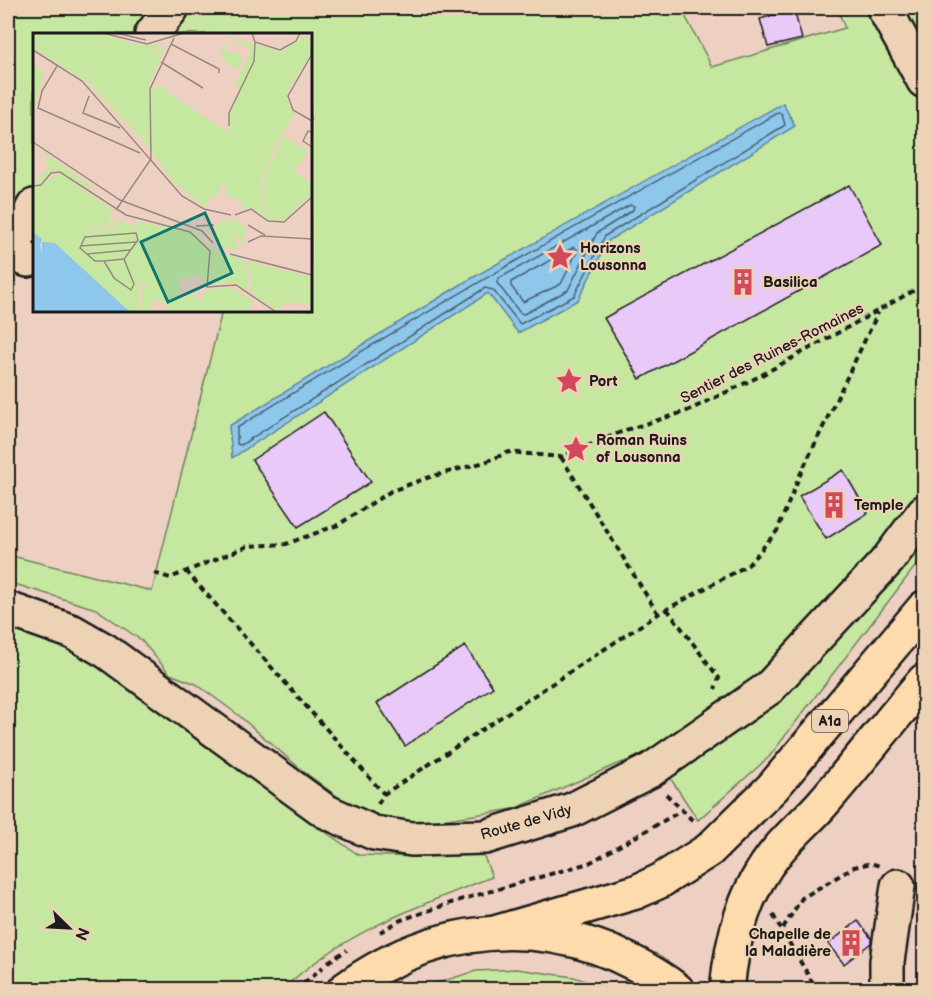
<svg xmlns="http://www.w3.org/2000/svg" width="932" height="997" font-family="'Balsamiq Sans',sans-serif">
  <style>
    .green { fill: #c6e7a0; stroke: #71825e; stroke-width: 1.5 }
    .water { fill: #8dc7ec; stroke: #608399; stroke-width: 1.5 }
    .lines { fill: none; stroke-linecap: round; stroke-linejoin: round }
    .shore { stroke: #49606f; stroke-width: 1.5 }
    .building { fill: #e9c9f7; stroke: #1c1c1c; stroke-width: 1.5 }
    .minor-casing { stroke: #1c1c1c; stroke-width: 38 }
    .major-casing { stroke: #1c1c1c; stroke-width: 38 }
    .highway-casing { stroke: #1c1c1c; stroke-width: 38 }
    .path { stroke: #1c1c1c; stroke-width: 4; stroke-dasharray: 6 4.5; stroke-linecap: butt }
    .minor { stroke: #eed2b5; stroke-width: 33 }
    .major { stroke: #fedbac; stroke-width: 33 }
    .highway { stroke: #fedbac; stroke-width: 33 }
    .labels { text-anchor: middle; stroke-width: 4.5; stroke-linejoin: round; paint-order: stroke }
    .shield { fill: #eed2b5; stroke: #5b534a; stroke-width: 1.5 }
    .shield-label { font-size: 14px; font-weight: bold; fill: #1c1c1c }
    .poi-label { font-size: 15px; font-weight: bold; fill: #1c1c1c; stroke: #eed2b5; text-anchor: start }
    .street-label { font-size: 15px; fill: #1c1c1c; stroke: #eed2b5 }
    .inset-road { fill: none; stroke: #998880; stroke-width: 1.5 }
    .view { fill: #0f766e; fill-opacity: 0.15; stroke: #0f766e; stroke-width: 3 }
    .inset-edge { fill: none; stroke: #1c1c1c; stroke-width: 3 }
  </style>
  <rect width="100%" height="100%" fill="#edd0c2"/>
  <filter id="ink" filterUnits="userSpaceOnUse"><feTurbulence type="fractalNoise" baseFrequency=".0167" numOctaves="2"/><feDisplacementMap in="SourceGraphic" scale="12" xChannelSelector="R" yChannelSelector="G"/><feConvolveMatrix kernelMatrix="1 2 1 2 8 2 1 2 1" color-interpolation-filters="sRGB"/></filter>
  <g filter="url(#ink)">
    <!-- green -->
    <path class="green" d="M8,8H681L712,67L845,28L837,8H924V555L769,757L698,820L653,752L615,765L514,809L380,829L373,812L345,802L303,771L237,714L196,684L170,674L141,640L96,609L8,582V555L152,591L222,311L310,310V34H34V188L13,227L8,220Z
      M8,625L47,637L114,674L243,768L309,821L359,855L420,857L483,854L492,877C418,906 342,933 283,989H8Z
      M516,969L574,977L607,989H417L476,971Z"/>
    <!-- water -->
    <path class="water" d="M783,103L795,126L608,241L578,300L518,333L488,293L232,458L229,426L465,282Z"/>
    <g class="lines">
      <!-- shore -->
      <path class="shore" d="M778,113L782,114L785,125L605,236L574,296L520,324L493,290L485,288L241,445L237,444V428C413,317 596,215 778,113Z
        M630,205L634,206L633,210L597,233L568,290L524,314L520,313L497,283L498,279Z
        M574,247L578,250L561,284L523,302L511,286V282Z"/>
    </g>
    <!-- building -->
    <path class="building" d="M794,10L802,39L768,47L760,19Z
      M849,185L882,245L640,379L604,318Z
      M324,412L371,482L298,527L252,460Z
      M843,470L868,513L826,539L799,496Z
      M465,646L493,687L405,746L377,703Z
      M858,921L871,938V943L844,964L828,944Z"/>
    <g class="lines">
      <defs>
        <path id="minor" d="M884,8L924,81
          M152,34L172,8
          M28,260L14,255L17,239L34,206
          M8,609L73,632L106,651L325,811L374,833L412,839L485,837L572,810L651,770L769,688L888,560L924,512
          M887,990V961L898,886"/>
        <path id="major" d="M344,990C448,914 572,913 677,990"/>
        <path id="highway" d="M498,932L636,892L660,881L709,850L773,787L924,608
          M727,990C732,938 744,891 778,850C791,834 808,820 822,804C857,764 890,721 924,681"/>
      </defs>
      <!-- minor casing -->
      <use href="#minor" class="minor-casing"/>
      <!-- major casing -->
      <use href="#major" class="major-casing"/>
      <!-- highway casing -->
      <use href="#highway" class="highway-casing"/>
      <!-- path -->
      <path class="path" d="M561,457L658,614
        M186,571L384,794
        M154,573L170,578L248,546L286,544L338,525L391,491L430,477L485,462L509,452L561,457L626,430L687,411L758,377L924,285
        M667,609L719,678L715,689
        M666,794L695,823
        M378,804L384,794L658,614L748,565L777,531L799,477L878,313
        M773,915L817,990
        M783,928L802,898L854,867L871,863L880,866
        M380,932L401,920L460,900L589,863L681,811
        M328,962L347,950
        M296,990L323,967"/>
      <!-- minor -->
      <use href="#minor" class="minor"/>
      <!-- major -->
      <use href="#major" class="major"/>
      <!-- highway -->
      <use href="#highway" class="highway"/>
    </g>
  </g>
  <!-- icons -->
  <defs>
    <symbol id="sight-bare" viewBox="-9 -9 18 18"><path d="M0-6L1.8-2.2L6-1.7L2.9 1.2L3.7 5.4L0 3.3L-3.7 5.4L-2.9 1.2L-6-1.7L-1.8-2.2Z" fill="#d1495b" stroke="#eed2b5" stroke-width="2.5" paint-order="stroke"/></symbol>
    <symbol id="building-bare" viewBox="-9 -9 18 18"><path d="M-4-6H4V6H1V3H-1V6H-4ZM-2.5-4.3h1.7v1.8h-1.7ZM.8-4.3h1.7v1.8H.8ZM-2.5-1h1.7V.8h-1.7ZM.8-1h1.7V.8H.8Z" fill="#d1495b" stroke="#eed2b5" stroke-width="2.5" paint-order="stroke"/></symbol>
  </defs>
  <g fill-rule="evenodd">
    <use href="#sight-bare" x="541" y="238" width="38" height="38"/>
    <use href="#building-bare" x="724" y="263" width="38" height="38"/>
    <use href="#sight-bare" x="550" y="362" width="38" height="38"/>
    <use href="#sight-bare" x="557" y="430" width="38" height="38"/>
    <use href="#building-bare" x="815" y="486" width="38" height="38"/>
    <use href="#building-bare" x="832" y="924" width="38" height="38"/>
  </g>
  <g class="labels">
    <!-- shield labels -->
    <rect class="shield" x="812" y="710" width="36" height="22" rx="4.5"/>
    <g class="shield-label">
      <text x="830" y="726">A1a</text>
    </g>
    <!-- poi labels -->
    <g class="poi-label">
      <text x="580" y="253">Horizons<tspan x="580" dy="17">Lousonna</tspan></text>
      <text x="763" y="287">Basilica</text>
      <text x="589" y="386">Port</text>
      <text x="596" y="445">Roman Ruins<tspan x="596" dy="17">of Lousonna</tspan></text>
      <text x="854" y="510">Temple</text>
      <text x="831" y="939" text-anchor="end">Chapelle de<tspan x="831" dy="17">la Maladière</tspan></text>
    </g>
    <!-- street labels -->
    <g class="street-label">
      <text transform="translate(772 353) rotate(-27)" y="5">Sentier des Ruines-Romaines</text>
      <text transform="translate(526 822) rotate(-16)" y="5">Route de Vidy</text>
    </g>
  </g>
  <!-- overview -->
  <g transform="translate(33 33)">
    <rect width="279" height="279" fill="#edd0c2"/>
    <path d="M0,0H65L106,12L132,10L121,14L126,19L134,10L115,55L132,53L133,58L194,99L197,81L213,46L208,55L202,53L216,22V15L193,4L246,18L268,4L279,7V20L255,57V71L262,79L242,114L229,146L226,164L228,171L240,183L227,166L233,141L251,103L275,119L261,138L279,151V160L250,188L236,187L217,174L209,177L208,167L194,164L191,147L184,163L177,164L174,174L168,172L140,148L112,109L54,49L0,15ZM192,8V20L203,19L209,26L208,33L201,35L194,31L187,19L192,20L188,18ZM0,33L11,37L0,80ZM0,112L60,154L59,157L27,138L17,139L7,150L0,151L17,133L13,130L14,124ZM27,140L79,177L76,192L46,197L80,195L81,186L101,193L105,188L130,194L131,190L167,200L164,205L177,220L172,253L168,242L146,246L147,266L167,259L162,266L168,268L173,257L197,254L220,268L215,279H132L134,271L122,266L116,279H105L109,266L110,254L115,253L108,249L103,279H97L21,210L9,209L8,221V208L0,199V155ZM193,185L205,216L202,217L189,215L181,205L183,192ZM198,185L213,195L209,213L195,192ZM177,212L188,221L209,226L216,248L214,258L200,251H175ZM212,228L279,244V272L252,269L245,277L239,275L218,260L219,249Z" fill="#c6e7a0"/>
    <path d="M0,199L9,206L7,212L9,221V209L22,210L97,279H0Z" fill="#8dc7ec"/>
    <path class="inset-road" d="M70,0L114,11L151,0M83,0L113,7M219,0L222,9L247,17L263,8L267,0M138,11L186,36V40M0,17L49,48L149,163L171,176L198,182M279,21L255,63L260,77L279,88M128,29L170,55M24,33L9,58L5,75L107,120M56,63L50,80L87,95M196,93V80L221,28L222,9M279,99L275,98L270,108L279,114M0,109L87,167L169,198L180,210M0,153L8,152L18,140L27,139L93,182L157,199L177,218L174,254L203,252L243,279M83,177L118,126L117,56L141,5M202,182L218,176L235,188L251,189L279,164M215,192L232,202M163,193L181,192M103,200L105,207L91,226L101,251L98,257L81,245L71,228H62L47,215L52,204ZM215,209L228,203L279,206M47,213L103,209M54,221L97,217M197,221L279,242M71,228L91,226"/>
    <path class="view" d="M172,180L199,240L135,269L108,209Z"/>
    <rect width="279" height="279" class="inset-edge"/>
  </g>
  <!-- margin -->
  <rect width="932" height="997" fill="none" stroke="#eed2b5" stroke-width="30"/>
  <rect x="15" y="15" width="902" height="967" fill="none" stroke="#1c1c1c" stroke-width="2" filter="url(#ink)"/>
  <!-- north arrow -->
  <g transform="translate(69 928) rotate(114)" stroke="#eed2b5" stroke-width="4.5" paint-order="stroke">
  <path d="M0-4.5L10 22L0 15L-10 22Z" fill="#1c1c1c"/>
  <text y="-9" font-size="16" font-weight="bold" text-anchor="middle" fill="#1c1c1c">N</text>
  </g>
</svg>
